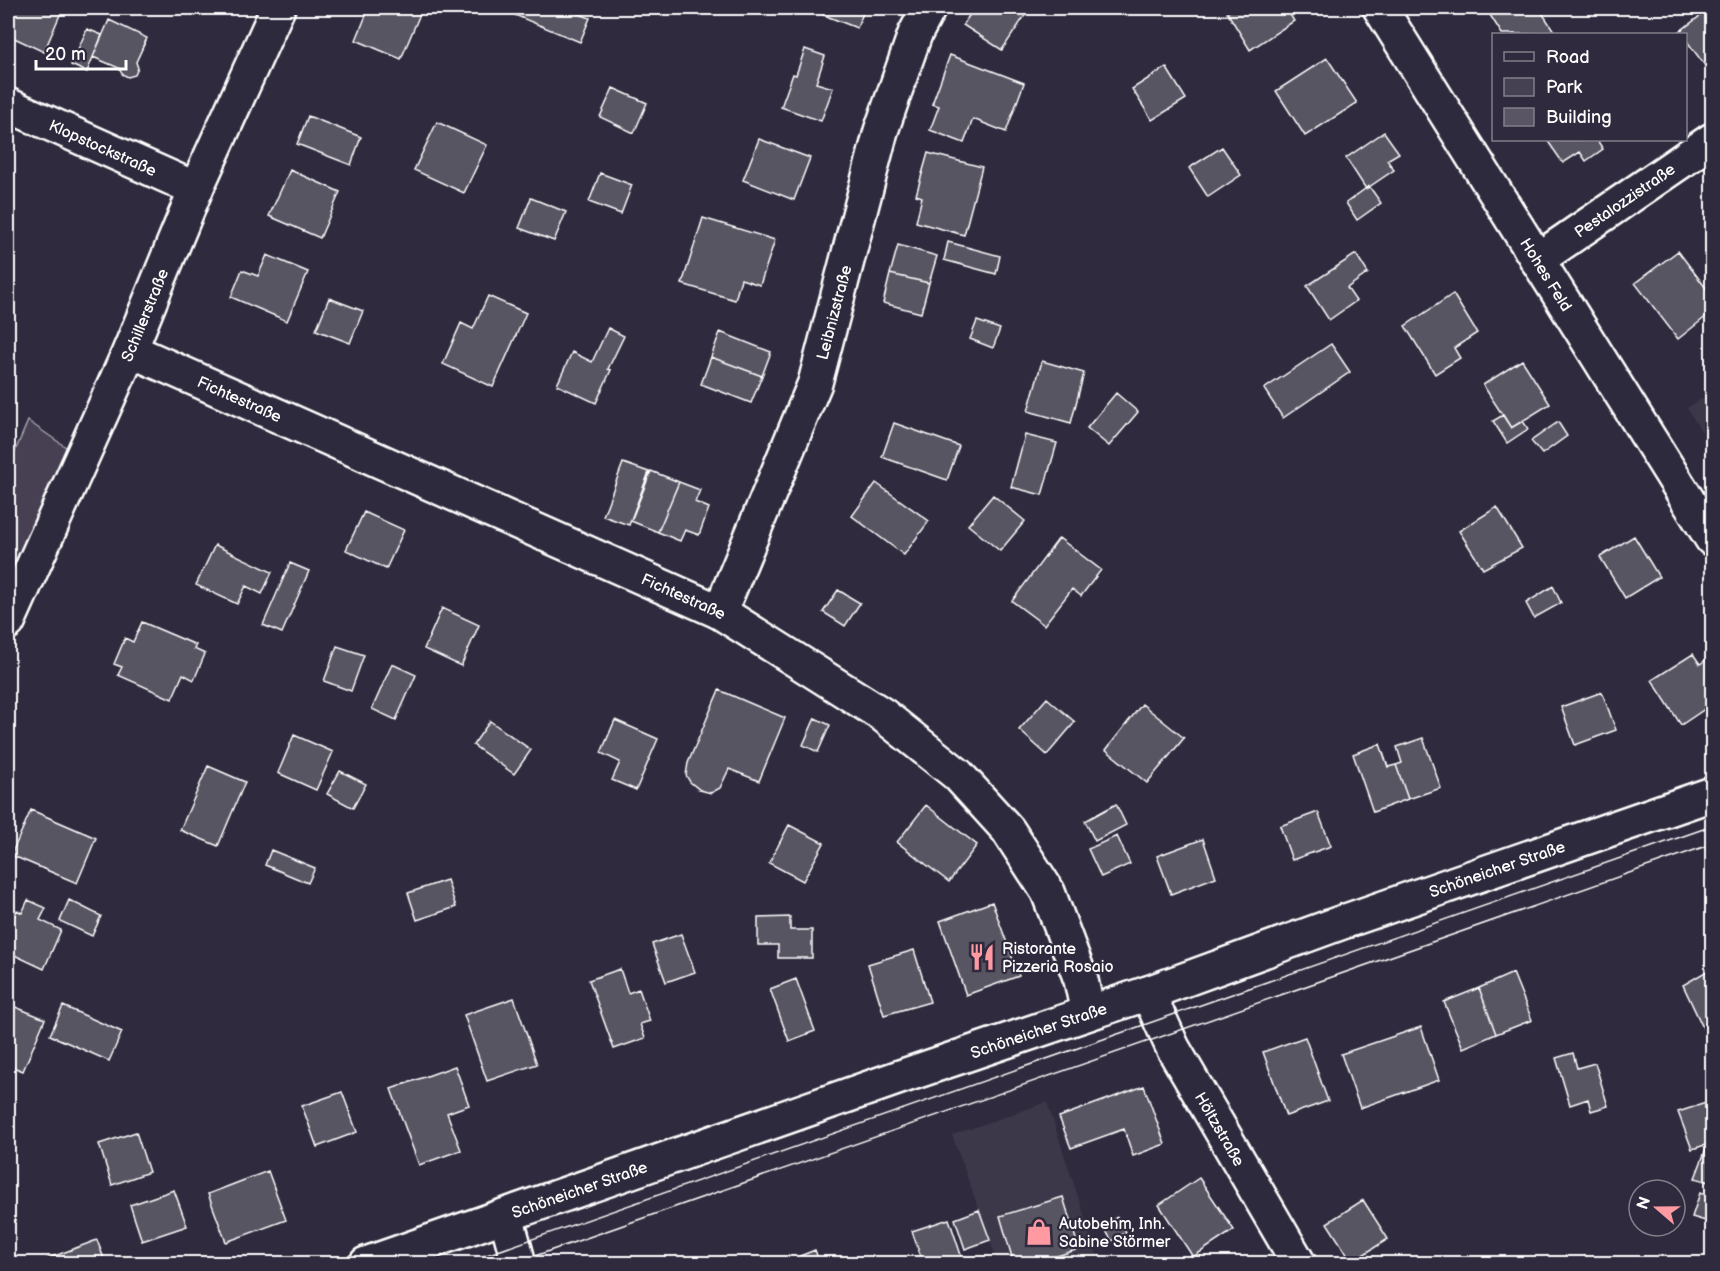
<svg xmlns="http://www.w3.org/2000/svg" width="1720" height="1271" font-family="'Balsamiq Sans',sans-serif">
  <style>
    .built { fill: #3c3749 }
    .green { fill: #464152; stroke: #a2a0a8; stroke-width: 1.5 }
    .building { fill: #595564; stroke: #fff; stroke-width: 1.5 }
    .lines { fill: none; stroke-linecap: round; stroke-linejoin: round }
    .minor-casing { stroke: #fff; stroke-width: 38 }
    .major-casing { stroke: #fff; stroke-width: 38 }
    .minor { stroke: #2f2a3d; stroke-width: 33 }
    .major { stroke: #2f2a3d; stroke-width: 33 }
    .tram { stroke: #fff; stroke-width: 1.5 }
    .labels { text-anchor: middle; stroke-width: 4.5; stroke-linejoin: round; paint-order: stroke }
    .street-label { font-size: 16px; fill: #fff; stroke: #2f2a3d }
    .poi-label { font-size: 16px; fill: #fff; stroke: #2f2a3d; text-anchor: start }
  </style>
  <rect width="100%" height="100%" fill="#2f2a3d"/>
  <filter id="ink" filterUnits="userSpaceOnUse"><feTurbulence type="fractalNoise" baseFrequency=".0167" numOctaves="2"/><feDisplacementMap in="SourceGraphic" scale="12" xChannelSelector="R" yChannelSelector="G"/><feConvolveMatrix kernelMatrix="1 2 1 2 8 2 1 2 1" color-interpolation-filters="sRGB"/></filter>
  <g filter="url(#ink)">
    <!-- built -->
    <path class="built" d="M1712,392V449L1687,408Z
      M1047,1102L1100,1263H998L952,1135Z"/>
    <!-- green -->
    <path class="green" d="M28,421L73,452L8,602V468Z"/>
    <!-- building -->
    <path class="building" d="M16,8H56L62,10L44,52L8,35V26Z
      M369,8H406L420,14L401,59L356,40Z
      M498,8H563L590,18L580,42Z
      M818,8H865L857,28L816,12Z
      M974,8H1030L1002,50L963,25Z
      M1235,8H1286L1294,21L1250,50L1227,12Z
      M1502,8H1539L1556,34H1502L1490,15Z
      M1708,10L1712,13V62L1706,67L1686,40V34L1679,32Z
      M8,13L13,15L8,26Z
      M109,20L147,38L136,62L138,68L135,75L128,77L122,74L119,68L93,57Z
      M87,29L102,35L87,72L71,65Z
      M805,49L825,56L816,83L833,88L821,121L781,107L793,74L796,75Z
      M950,55L1024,83L1006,132L973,119L964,143L930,130L939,106L932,104Z
      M1327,58L1357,103L1305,136L1276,91Z
      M1166,67L1186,99L1152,120L1132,89Z
      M613,88L647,103L634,133L600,117Z
      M308,116L361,137L351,165L297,144Z
      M437,122L487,145L464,193L414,170Z
      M1384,132L1399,153L1387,160L1394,170L1366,189L1346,158Z
      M759,139L810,158L794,200L743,180Z
      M1547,140H1597L1603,149L1586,161L1580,152L1563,163Z
      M1222,147L1241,175L1208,197L1189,168Z
      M928,153L982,167L964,235L916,222L922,197L916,195Z
      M290,170L340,192L320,238L269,216Z
      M600,173L632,185L621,214L589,202Z
      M1369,186L1381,203L1357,220L1346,203Z
      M531,198L566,212L554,241L519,228Z
      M703,218L775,240L760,285L741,279L735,300L682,284Z
      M948,242L1000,256L996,274L944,260Z
      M898,245L937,256L929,283L890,274Z
      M1678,251L1712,296V312L1678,339L1635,283Z
      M1356,254L1368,273L1347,288L1356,301L1329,320L1307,286Z
      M267,255L308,272L287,321L231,297L242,270L258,276Z
      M890,274L929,283L921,313L883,303Z
      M1453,294L1477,333L1454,348L1460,358L1435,374L1405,326Z
      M488,296L526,313L493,387L443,364L461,323L473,329Z
      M329,298L363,311L350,343L316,330Z
      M977,321L1000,329L993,348L970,339Z
      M608,328L624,336L608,369L611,370L596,403L557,385L572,352L592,362Z
      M720,332L771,352L762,376L711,357Z
      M1331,344L1350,372L1283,418L1264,389Z
      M711,357L762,376L751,403L701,384Z
      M1522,360L1550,404L1511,428L1483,385Z
      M1042,361L1084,373L1071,423L1028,411Z
      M1116,393L1138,412L1109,446L1087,428Z
      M1503,415L1511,428L1523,421L1528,429L1507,443L1493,421Z
      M1558,422L1567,436L1542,454L1531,441Z
      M894,423L959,446L947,480L882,457Z
      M1025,435L1057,443L1042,495L1011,487Z
      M623,463L649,472L629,525L603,516Z
      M651,471L679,482L658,532L631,521Z
      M679,482L700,490L695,502L709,508L699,535L685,530L680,541L658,532Z
      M876,483L929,521L904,555L852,516Z
      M993,495L1025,521L1000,551L968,525Z
      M1497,507L1522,548L1483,569L1459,531Z
      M364,512L404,530L386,569L346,550Z
      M1634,536L1659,577L1625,598L1600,557Z
      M1059,538L1101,570L1081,596L1072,589L1044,625L1012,601Z
      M215,545L272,572L262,594L246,586L237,604L196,585Z
      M290,563L309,571L282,633L263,625Z
      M1553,586L1561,603L1534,618L1526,603Z
      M838,590L860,603L845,626L823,612Z
      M442,608L479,625L461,666L424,649Z
      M142,622L196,645L194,649L205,654L194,680L183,674L172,699L118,675L122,667L114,664L125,638L133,642Z
      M337,646L364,655L351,691L324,681Z
      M1693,654L1700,664L1709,658L1712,664V672L1707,675L1712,684V704L1681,725L1652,680Z
      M392,664L416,675L396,720L372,709Z
      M719,690L785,718L759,781L729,769L720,788L711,793L700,790L690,782L686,775L688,763Z
      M1602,692L1616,730L1575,745L1561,707Z
      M1047,698L1075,722L1047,755L1019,730Z
      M1142,704L1184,738L1147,783L1106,750Z
      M815,718L830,725L818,752L803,745Z
      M615,720L658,739L636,790L612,780L620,762L601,753Z
      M490,721L531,750L514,774L473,745Z
      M294,735L333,752L316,790L278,773Z
      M1423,738L1441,788L1408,799L1396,765L1402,763L1397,747Z
      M1380,744L1388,767L1396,765L1408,799L1373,812L1353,754Z
      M208,766L245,782L218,846L180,830Z
      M340,771L366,784L353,808L327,794Z
      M1116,804L1126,825L1095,841L1085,821Z
      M926,805L977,845L949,882L897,842Z
      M31,810L96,838L77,883L11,855Z
      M1318,812L1331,846L1292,860L1280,826Z
      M789,825L824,843L803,881L769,863Z
      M1117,836L1130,864L1101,877L1088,849Z
      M1203,839L1216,877L1171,894L1157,856Z
      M271,850L315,868L308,883L265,865Z
      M447,880L456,907L417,920L408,893Z
      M28,900L46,908L40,920L61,930L44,969L8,952V930L17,910L22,913Z
      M69,900L101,916L92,936L60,921Z
      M992,902L1019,976L966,995L940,921Z
      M790,917V930H812V958H778V945H758V918Z
      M681,934L695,972L666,982L652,944Z
      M914,950L930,1002L884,1015L868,964Z
      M1712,968V1047L1683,985Z
      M620,969L628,993L639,989L650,1021L640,1024L645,1038L614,1049L589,980Z
      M1513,973L1532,1020L1496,1034L1479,988Z
      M796,979L815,1031L789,1041L770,989Z
      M1479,988L1496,1034L1463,1048L1444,1002Z
      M514,998L537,1064L487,1081L464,1015Z
      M8,1004L45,1019L23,1071L8,1065Z
      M63,1006L122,1032L109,1061L50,1035Z
      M1421,1027L1439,1080L1360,1108L1341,1054Z
      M1305,1037L1328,1101L1286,1116L1263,1052Z
      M1573,1053L1577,1068L1595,1063L1608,1106L1591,1111L1588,1099L1570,1105L1556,1058Z
      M455,1066L469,1105L447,1113L461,1150L419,1165L391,1089Z
      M1144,1086L1165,1144L1133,1156L1124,1129L1071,1148L1059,1117Z
      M342,1092L357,1132L317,1147L302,1106Z
      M1712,1101V1143L1692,1149L1678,1112Z
      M136,1132L149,1172L112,1185L99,1144Z
      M1706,1149L1712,1151V1183L1695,1178Z
      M268,1171L286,1220L226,1242L208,1194Z
      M1199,1178L1234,1230L1193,1257L1159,1205Z
      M174,1190L187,1226L142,1241L130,1205Z
      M1700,1193L1712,1197V1223L1692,1217Z
      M1063,1197L1079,1249L1057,1256L1059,1264H1014L1000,1216Z
      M1363,1200L1388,1239L1352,1262L1327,1223Z
      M979,1210L990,1240L965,1249L955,1219Z
      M1117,1217L1126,1232L1112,1241L1103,1226Z
      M949,1219L964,1264H923L912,1231Z
      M97,1240L106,1264H45L44,1260Z
      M815,1250L820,1264H803L800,1256Z
      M860,1257L862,1264H842Z"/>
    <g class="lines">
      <defs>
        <g id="minor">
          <path id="s1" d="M1380,8L1712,539"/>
          <path id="s2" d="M8,105L196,189"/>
          <path id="s3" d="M1537,260L1712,140"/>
          <path id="s4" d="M130,350L720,612L883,715L958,775L1008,830L1048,892L1081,980L1088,1013"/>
          <path id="s5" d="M720,612L815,383L881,131L915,34L929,8"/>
          <path id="s6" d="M8,622L130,350L196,189L278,8"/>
          <path id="s7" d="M1148,993L1173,1048L1299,1264"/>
          <path d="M506,1216L519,1264"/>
        </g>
        <g id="major">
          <path id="s8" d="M366,1264L900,1077L1148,993L1340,923L1712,794"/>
        </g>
      </defs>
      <!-- minor casing -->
      <use href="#minor" class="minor-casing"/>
      <!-- major casing -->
      <use href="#major" class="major-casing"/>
      <!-- minor -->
      <use href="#minor" class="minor"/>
      <!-- major -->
      <use href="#major" class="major"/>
      <!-- tram -->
      <path class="tram" d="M461,1264L1712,826
        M512,1264L1712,844"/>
    </g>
  </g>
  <!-- icons -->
  <defs>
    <symbol id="restaurant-bare" viewBox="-9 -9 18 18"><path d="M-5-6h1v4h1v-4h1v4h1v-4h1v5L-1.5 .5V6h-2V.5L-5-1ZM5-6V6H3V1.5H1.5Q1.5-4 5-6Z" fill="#ff9aa2" stroke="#2f2a3d" stroke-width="2.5" paint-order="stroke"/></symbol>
    <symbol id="shop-bare" viewBox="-9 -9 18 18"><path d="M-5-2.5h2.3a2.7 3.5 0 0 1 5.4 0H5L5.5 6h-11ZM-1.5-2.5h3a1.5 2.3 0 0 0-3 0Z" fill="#ff9aa2" stroke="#2f2a3d" stroke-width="2.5" paint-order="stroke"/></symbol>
  </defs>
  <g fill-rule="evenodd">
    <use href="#restaurant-bare" x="963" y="938" width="38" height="38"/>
    <use href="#shop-bare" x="1020" y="1213" width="38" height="38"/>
  </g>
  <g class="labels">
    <!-- street labels -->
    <g class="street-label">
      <text dy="6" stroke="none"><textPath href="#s2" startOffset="104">Klopstockstraße</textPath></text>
      <text dy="6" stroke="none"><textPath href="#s3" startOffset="106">Pestalozzistraße</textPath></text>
      <text dy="6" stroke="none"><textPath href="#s1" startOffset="314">Hohes Feld</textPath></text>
      <text dy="6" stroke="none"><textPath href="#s5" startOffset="321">Leibnizstraße</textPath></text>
      <text dy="6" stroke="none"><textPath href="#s6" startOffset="336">Schillerstraße</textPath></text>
      <text dy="6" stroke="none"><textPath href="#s4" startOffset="120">Fichtestraße</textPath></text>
      <text dy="6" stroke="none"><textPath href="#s4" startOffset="606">Fichtestraße</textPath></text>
      <text dy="6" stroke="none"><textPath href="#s8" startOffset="1198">Schöneicher Straße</textPath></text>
      <text dy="6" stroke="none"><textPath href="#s8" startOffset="712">Schöneicher Straße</textPath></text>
      <text dy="6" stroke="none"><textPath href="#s7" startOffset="154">Höltzstraße</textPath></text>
      <text dy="6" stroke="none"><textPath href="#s8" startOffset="226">Schöneicher Straße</textPath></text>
    </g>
    <!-- poi labels -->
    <g class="poi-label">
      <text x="1002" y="954">Ristorante<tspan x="1002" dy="18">Pizzeria Rosaio</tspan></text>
      <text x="1059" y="1229">Autobehm, Inh.<tspan x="1059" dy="18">Sabine Störmer</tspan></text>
    </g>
  </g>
  <!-- margin -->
  <rect width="1720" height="1271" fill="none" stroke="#2f2a3d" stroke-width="30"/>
  <rect x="15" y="15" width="1690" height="1241" fill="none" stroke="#fff" stroke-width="2" filter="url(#ink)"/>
  <!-- legend -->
  <rect x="1492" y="33" width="195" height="108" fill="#2f2a3d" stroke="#827f8b" stroke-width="1.5"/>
  <rect x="1504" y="52" width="30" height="9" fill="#2f2a3d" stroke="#827f8b" stroke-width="1.5"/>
  <text x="1546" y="63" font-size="18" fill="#ffffff">Road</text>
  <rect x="1504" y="78" width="30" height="18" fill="#464152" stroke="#827f8b" stroke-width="1.5"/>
  <text x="1546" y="93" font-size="18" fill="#ffffff">Park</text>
  <rect x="1504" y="108" width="30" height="18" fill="#595564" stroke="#827f8b" stroke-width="1.5"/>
  <text x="1546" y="123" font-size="18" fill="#ffffff">Building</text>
  <!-- north arrow -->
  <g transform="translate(1657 1208) rotate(290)"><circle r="28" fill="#2f2a3d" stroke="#827f8b" stroke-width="1.5"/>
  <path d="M0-4.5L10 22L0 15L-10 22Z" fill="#ff9aa2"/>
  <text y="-9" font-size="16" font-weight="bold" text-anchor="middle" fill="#ffffff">N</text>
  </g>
  <!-- scale -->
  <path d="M36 60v9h90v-9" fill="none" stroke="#ffffff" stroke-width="3"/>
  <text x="45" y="60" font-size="18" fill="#ffffff" stroke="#2f2a3d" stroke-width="4.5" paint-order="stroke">20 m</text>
</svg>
